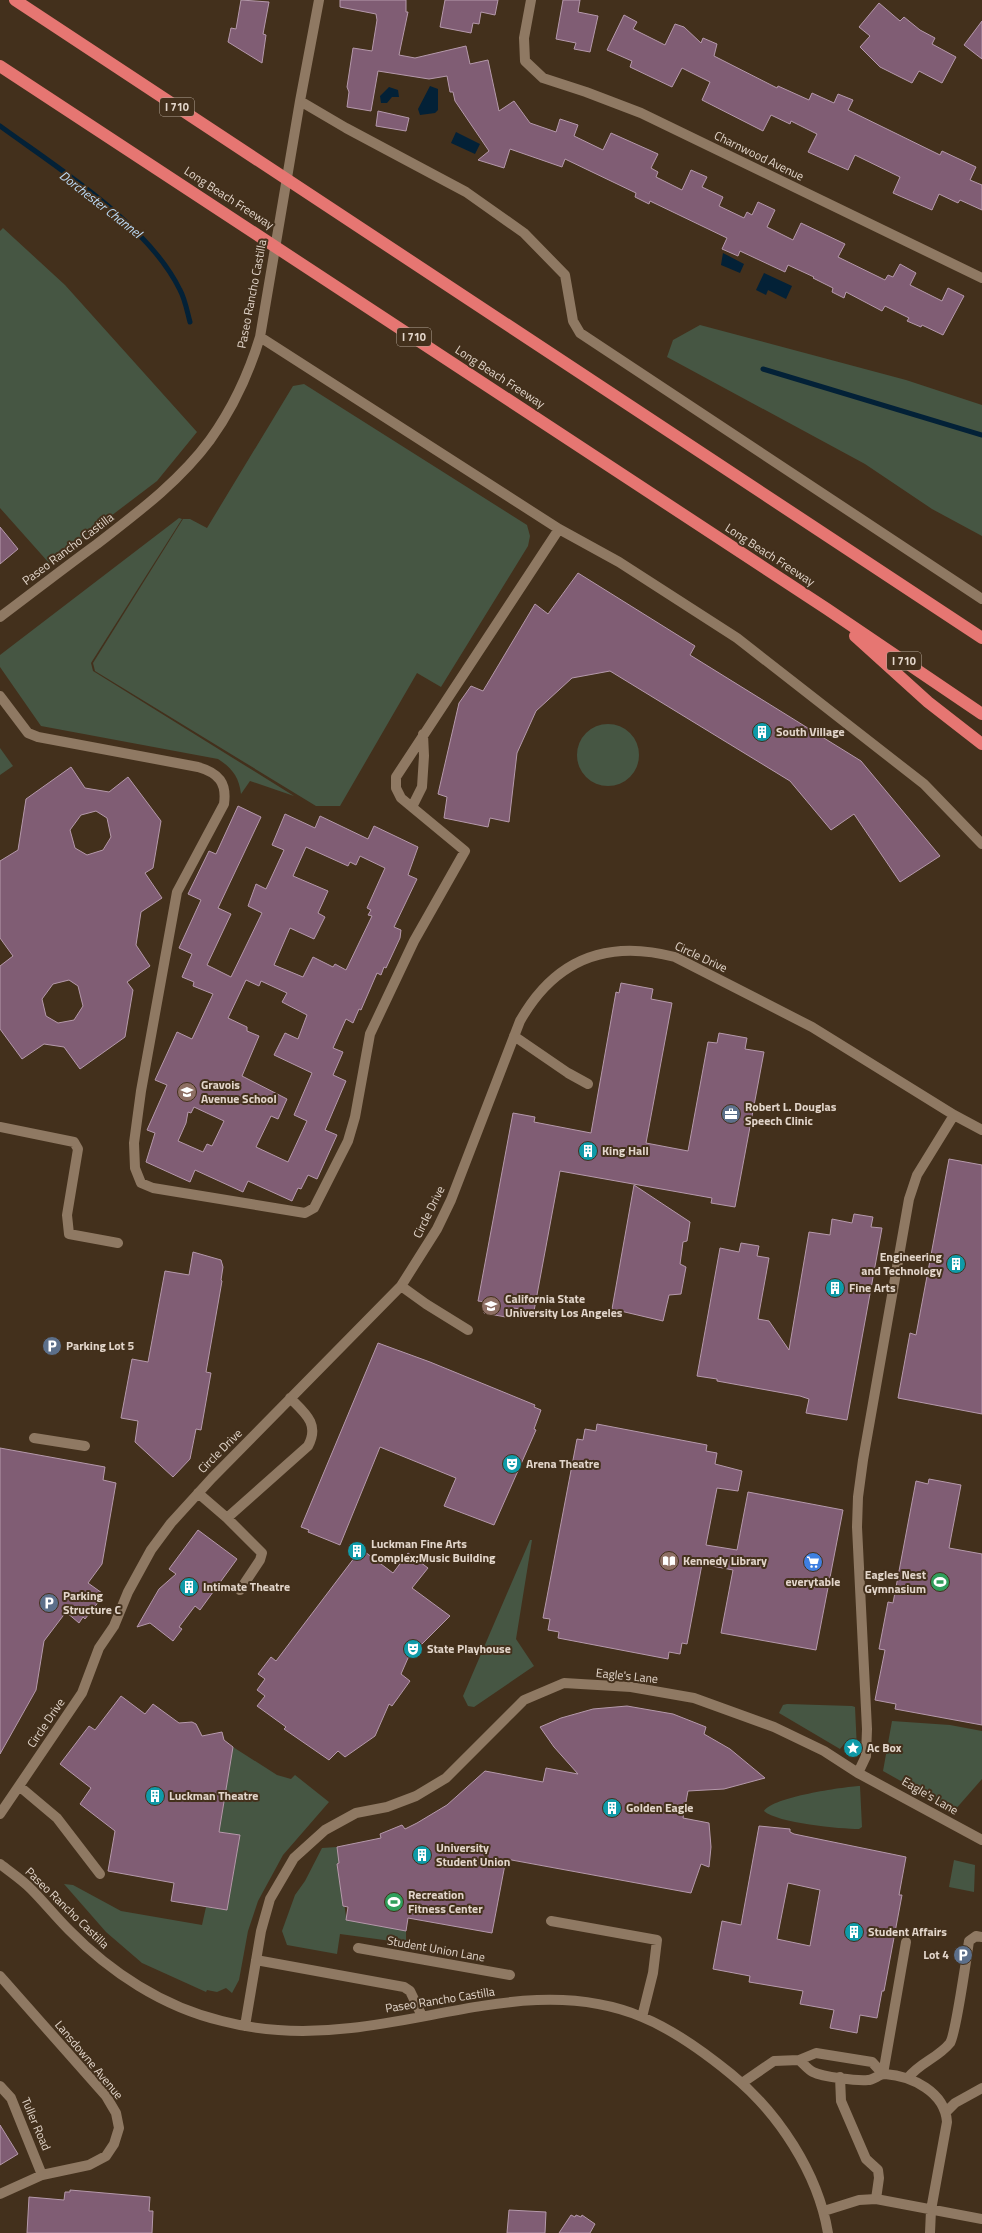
<svg xmlns="http://www.w3.org/2000/svg" width="982" height="2233" font-family="'Titillium Web',sans-serif">
  <style>
    .green { fill: #465643 }
    .water { fill: #032137 }
    .lines { fill: none; stroke-linecap: round; stroke-linejoin: round }
    .stream { stroke: #032137; stroke-width: 5 }
    .building { fill: #805d74; stroke: #b599ab; fill-rule: evenodd }
    .minor { stroke: #8f7963; stroke-width: 10 }
    .highway { stroke: #e67672; stroke-width: 12 }
    .labels { text-anchor: middle; stroke-width: 4; stroke-linejoin: round; paint-order: stroke }
    .shield { fill: #43301c; stroke: #b3a496; stroke-width: 1 }
    .shield-label { font-size: 11px; font-weight: bold; fill: #e3d6cb }
    .street-label { font-size: 12px; fill: #e3d6cb; stroke: #43301c }
    .poi-label { font-size: 12px; font-weight: bold; fill: #e3d6cb; stroke: #43301c; text-anchor: start }
    .water-label { font-size: 13px; font-style: italic; fill: #beddf9; stroke: #43301c }
  </style>
  <rect width="100%" height="100%" fill="#43301c"/>
  <!-- green -->
  <path class="green" d="M3,228L65,285L197,432L157,481L49,563L0,508V231Z
    M700,325L906,380L982,405V536L932,509L865,464L667,357L673,340Z
    M304,384L527,525L530,536L528,546L441,687L417,673L340,806H316L95,671L93,663L183,519H190L207,528L293,386Z
    M179,518L182,519L91,663L93,671L294,796L250,781L241,794C239,777 232,768 218,759L41,726L0,667V655Z
    M577 755a31 31 0 1 1 62 0a31 31 0 1 1-62 0Z
    M0,748L13,766L0,775Z
    M530,1540H532L516,1639L534,1666L474,1707L468,1706L463,1696Z
    M787,1704L852,1706L855,1707L857,1750L844,1744L840,1749L779,1713L783,1705Z
    M892,1721L950,1725L982,1731V1779L954,1811L883,1771Z
    M233,1747L277,1775L291,1779L295,1775L329,1802L283,1855L258,1901L248,1931L239,1980L232,1993L226,1988L217,1992L207,1990L206,1992L142,1963L106,1932L64,1884L73,1885L121,1911L202,1925L206,1907L227,1910L240,1835L219,1832Z
    M860,1786L862,1827L859,1829C841,1829 777,1823 764,1811C773,1797 842,1787 860,1786Z
    M337,1847L346,1917L406,1931V1943L340,1934L337,1954L287,1945L282,1931L295,1895L305,1881L322,1848Z
    M954,1860L975,1865L974,1892L949,1887Z"/>
  <!-- water -->
  <path class="water" d="M430,86L438,89V110L435,113L420,115L418,109Z
    M389,87L398,90L399,97H392L387,103H381L380,96Z
    M456,132L480,144L475,154L451,143Z
    M723,253L744,264L740,273L721,265Z
    M764,273L792,286L786,299L768,290L766,295L756,290Z"/>
  <g class="lines">
    <!-- stream -->
    <path class="stream" d="M0,126C59,169 148,224 180,290C185,299 187,311 190,322
      M763,369L982,435"/>
  </g>
  <!-- building -->
  <path class="building" d="M241,0L269,2L263,34L266,35L262,63L228,42L231,28L236,29Z
    M340,0H406V12H408L399,55L415,58L466,46L470,64L488,60L499,111L514,101L530,123L556,132L560,119L578,125L574,136L603,150L611,133L658,154L651,168L658,172L656,177L682,190L691,170L707,177L702,187L723,197L719,206L744,218L747,212L752,215L758,202L775,210L767,227L793,240L801,223L845,244L838,257L885,280L888,275L893,277L900,264L916,273L910,285L942,301L948,288L964,296L943,335L922,325L921,327L907,321L909,318L885,306L882,311L846,292L844,298L832,292L833,288L813,278L814,277L788,265L785,272L740,251L738,256L722,249L727,238L650,201L649,204L635,197L636,193L565,159L562,167L510,149L504,168L478,160L489,151L455,101L453,92H450L447,76L429,79L378,71L371,111L347,107L349,92L347,87L353,48L372,51L377,20L376,14L340,7Z
    M445,0H498L495,15L481,12L479,24L473,23L471,33L440,27Z
    M563,0H580L578,12L598,16L590,52L574,49L576,43L556,39Z
    M879,3L900,21L904,17L920,30L935,38L932,44L956,57L942,83L919,71L912,83L880,67L860,47L870,36L859,27Z
    M624,15L637,22L633,29L665,45L675,24L684,27L701,43L703,38L717,44L714,56L777,88L778,86L809,100L812,93L834,103L838,94L853,100L848,110L940,155L942,151L976,167L970,180L982,185V210L960,200L958,203L939,194L932,210L893,193L900,177L855,155L848,170L808,152L817,134L791,121L790,124L771,115L763,131L702,100L710,82L682,68L672,87L630,67L632,61L607,50Z
    M982,21V59L964,45Z
    M378,111L409,118L406,131L376,126Z
    M0,527L18,549L0,564Z
    M578,573L695,646L690,655L861,761L940,856L900,882L854,814L831,830L790,781L610,671L572,678L536,711L517,753L509,822L490,818L488,827L444,818L447,797L438,794L459,703L471,686L483,691L535,604L548,614Z
    M71,767L85,788L109,792L128,777L161,821L153,868L145,873L162,898L141,912L136,945L150,966L127,982L133,990L125,1037L80,1069L64,1047L44,1044L22,1059L0,1029V966L13,956L0,938V861L18,850L26,799ZM96,811L107,818L111,837L103,850L87,855L75,848L70,830L81,815ZM69,980L78,986L83,1006L74,1020L58,1023L46,1016L42,999L53,984Z
    M238,806L261,817L218,908L231,914L207,965L231,977L262,913L248,906L256,884L266,889L284,850L272,845L285,814L315,828L320,816L368,839L374,826L418,847L408,875L417,879L394,927L401,930L400,938L386,968L384,967L381,975L377,973L361,1010L359,1009L353,1023L346,1019L333,1048L343,1052L333,1075L346,1081L325,1130L337,1135L317,1179L308,1175L301,1189L298,1188L292,1201L248,1181L243,1192L195,1170L190,1182L146,1162L155,1133L147,1130L167,1085L155,1080L177,1032L192,1039L213,994L193,986L194,982L182,977L192,954L179,948L201,900L188,894L209,851L216,854ZM306,847L348,866L350,862L356,865L360,856L385,868L367,908L371,910L368,915L372,916L346,970L335,964L333,967L313,957L303,977L274,965L290,928L314,939L325,917L318,913L328,891L293,876ZM246,980L259,986L261,981L287,993L282,1002L307,1015L298,1039L285,1033L274,1055L312,1073L294,1115L307,1121L288,1162L256,1147L271,1116L278,1119L287,1099L242,1076L259,1036L247,1031V1027L228,1018ZM194,1107L224,1121L212,1146L207,1144L203,1152L178,1141L186,1123L188,1112L191,1113Z
    M621,983L653,989L651,999L672,1003L646,1143L688,1151L708,1042L717,1043L719,1033L747,1038L745,1049L764,1052L735,1207L711,1203L712,1198L560,1171L534,1311L513,1308L511,1318L484,1313L486,1302L478,1301L513,1113L535,1117L534,1122L591,1133L616,992L619,993Z
    M949,1159L982,1165V1414L898,1398L910,1333L916,1335Z
    M634,1185L690,1222L687,1241L683,1242L680,1264L686,1267L681,1294L669,1295L663,1321L612,1309Z
    M854,1214L873,1217L871,1227L882,1228L847,1420L806,1413L809,1399L800,1396L717,1381V1379L697,1376L720,1248L739,1252L741,1243L759,1246L757,1256L769,1258L758,1319L769,1321L789,1350L809,1232L830,1235L832,1219L852,1223Z
    M193,1252L221,1260L223,1267L221,1280L222,1281L206,1372L211,1373L201,1430L196,1429L190,1459L173,1477L135,1442L138,1421L121,1418L132,1359L148,1362L165,1271L189,1275Z
    M378,1343L430,1362L535,1405L534,1407L541,1410L534,1429L536,1430L494,1525L444,1506L456,1478L380,1447L340,1545L308,1532L309,1530L301,1527Z
    M597,1424L707,1445L706,1451L717,1453L715,1464L742,1471L738,1491L717,1488L706,1545L737,1550L748,1492L843,1510L816,1650L721,1633L733,1570L702,1564L687,1644L682,1643L680,1654L669,1652L668,1659L558,1638L559,1632L548,1630L550,1619L543,1618L577,1439L583,1440L585,1429L596,1431Z
    M0,1448L105,1467L103,1480L116,1483L102,1564L88,1583L102,1593L98,1598L100,1600L85,1619L83,1617L79,1623L66,1612L44,1641L36,1690L0,1754Z
    M929,1479L961,1485L949,1548L982,1554V1725L895,1709L896,1704L875,1700L885,1650L879,1649L888,1602L893,1603L916,1481L928,1484Z
    M198,1530L237,1559L200,1610L195,1606L179,1627L182,1629L173,1641L150,1623L137,1627L159,1589L176,1574L169,1569Z
    M361,1549L393,1573L408,1553L428,1568L412,1588L450,1616L408,1658L401,1674L410,1681L392,1706L389,1704L375,1736L345,1757L338,1751L329,1760L284,1729L286,1727L257,1706L265,1696L257,1690L265,1679L258,1674L271,1657L276,1661Z
    M121,1696L145,1714L153,1704L179,1723L192,1722L196,1724L202,1736L222,1732L224,1740L233,1747L219,1832L240,1835L227,1910L171,1901L174,1883L108,1871L115,1831L80,1804L91,1788L60,1764L89,1726L95,1730Z
    M627,1706L673,1714L706,1727L704,1734L730,1749L765,1778L724,1789L688,1791L683,1818L709,1823L711,1847L709,1867L701,1864L691,1893L506,1859L492,1933L408,1918L406,1931L346,1920L348,1907L343,1906L337,1864L339,1863L337,1847L381,1838L380,1834L402,1825L405,1829L417,1823L447,1805L485,1771L543,1782L546,1768L578,1774L554,1747L540,1727L561,1718L593,1709Z
    M759,1826L790,1829V1832L794,1834L906,1857L899,1895H902L884,1991H882L877,2018L860,2015L857,2033L830,2028L834,2010L800,2004L803,1991L749,1982L750,1976L713,1969L722,1921L741,1925ZM788,1883L820,1890L810,1946L777,1939Z
    M0,2125L18,2154L0,2165Z
    M70,2190L150,2197L149,2211H153L152,2233H27L29,2197L64,2200L65,2192H70Z
    M509,2210L546,2212L545,2233H507Z
    M571,2215L575,2217L576,2215L581,2217L582,2215L595,2224L590,2233H559Z"/>
  <g class="lines">
    <!-- minor -->
    <path class="minor" d="M531,0L524,38L525,61L543,78L586,92L641,113L982,278
      M300,101L346,128L466,192L524,233L565,275L573,321L580,333L982,599
      M260,337L559,529L619,562L737,638L924,784L982,844
      M0,617C32,593 64,568 97,544C137,513 180,481 210,440C233,408 249,373 260,337L300,101L319,0
      M0,696L28,733L38,737L198,767C219,773 227,783 224,804L177,892L141,1091L134,1143L135,1168L141,1183L153,1188L305,1213L314,1208L348,1141L355,1117L370,1034L414,941L465,851L401,798L396,788V777L559,529
      M412,807L422,787L424,756L423,734
      M514,1036L568,1073L588,1084
      M0,1127L74,1142L78,1149L67,1215L69,1234L118,1243
      M401,1286L426,1304L468,1330
      M34,1438L85,1446
      M198,1493L227,1518L262,1553L260,1560L240,1590
      M227,1518L308,1446C320,1424 305,1413 290,1398
      M858,1773L866,1756L867,1729L857,1527L858,1497L863,1460L909,1199L917,1175L954,1115
      M19,1786L57,1818L100,1874
      M0,1814L82,1693L99,1648L114,1626L128,1592L151,1550L171,1523L212,1478L401,1286L437,1229L451,1200L520,1021C555,959 607,939 675,957L812,1027L954,1115L982,1130
      M0,1864C10,1872 22,1880 31,1889C44,1902 56,1917 69,1930C110,1972 163,2007 222,2021C264,2032 308,2033 351,2028C447,2018 547,1977 642,2017C674,2030 704,2052 731,2074C778,2112 818,2173 828,2233
      M551,1921L657,1940L653,1973L642,2017
      M358,1948L510,1975
      M256,1960L404,1987L410,1991L422,2016
      M0,1976L106,2096L116,2113L119,2128L114,2144L106,2156L89,2165L42,2175L0,2194
      M245,2026L261,1931L270,1899L294,1858L325,1830L356,1813L387,1807L416,1796L446,1778L524,1700L564,1683L631,1687L694,1698L774,1727L824,1751L858,1773L982,1840
      M799,2060C803,2063 808,2070 813,2072C823,2077 857,2081 868,2080C874,2080 879,2074 885,2074C912,2076 945,2092 947,2122L931,2210L930,2233
      M883,2074L906,1942
      M840,2077L841,2101L866,2159L878,2170L879,2178L876,2199
      M908,2078C919,2063 938,2058 950,2043C955,2036 967,1955 969,1941L976,1936L982,1937
      M742,2083L774,2061L799,2060L816,2053L872,2062L883,2074
      M0,2086L11,2098L42,2175
      M947,2111L955,2103L982,2088
      M824,2211L859,2200L876,2199L982,2219"/>
    <!-- highway -->
    <path class="highway" d="M15,0L982,638
      M0,66L827,609L982,714
      M855,636L928,702L982,744"/>
  </g>
  <!-- icons -->
  <defs>
    <symbol id="building-disc" viewBox="-11 -11 22 22"><circle r="9.5" fill="#0f9aa8" stroke="#43301c"/><path d="M-4-6H4V6H1V3H-1V6H-4ZM-2.5-4.3h1.7v1.8h-1.7ZM.8-4.3h1.7v1.8H.8ZM-2.5-1h1.7V.8h-1.7ZM.8-1h1.7V.8H.8Z" fill="#fff"/></symbol>
    <symbol id="school-disc" viewBox="-11 -11 22 22"><circle r="9.5" fill="#8d6e63" stroke="#43301c"/><path d="M0-5L7-2L0 1L-7-2ZM-4 1L0 2.5L4 1V4Q0 6-4 4Z" fill="#fff"/></symbol>
    <symbol id="office-disc" viewBox="-11 -11 22 22"><circle r="9.5" fill="#5c6f8a" stroke="#43301c"/><path d="M-6-3h4V-5.5h4V-3h4V5H-6ZM-1-4.5V-3h2v-1.5ZM-6 0V1H6V0Z" fill="#fff"/></symbol>
    <symbol id="university-disc" viewBox="-11 -11 22 22"><circle r="9.5" fill="#8d6e63" stroke="#43301c"/><path d="M0-5L7-2L0 1L-7-2ZM-4 1L0 2.5L4 1V4Q0 6-4 4Z" fill="#fff"/></symbol>
    <symbol id="parking-disc" viewBox="-11 -11 22 22"><circle r="9.5" fill="#5c6f8a" stroke="#43301c"/><path d="M-3.5-5.5H1a3.5 3.5 0 0 1 0 7H-1V5.5H-3.5ZM-1-3.4V-.6H.8a1.4 1.4 0 0 0 0-2.8Z" fill="#fff"/></symbol>
    <symbol id="theatre-disc" viewBox="-11 -11 22 22"><circle r="9.5" fill="#0f9aa8" stroke="#43301c"/><path d="M-5-5.5Q0-4 5-5.5V0Q5 5 0 6Q-5 5-5 0ZM-3.3-2.5H-1v1.5H-3.3ZM1-2.5H3.3v1.5H1ZM-2.8 1Q0 5.5 2.8 1Z" fill="#fff"/></symbol>
    <symbol id="library-disc" viewBox="-11 -11 22 22"><circle r="9.5" fill="#8d6e63" stroke="#43301c"/><path d="M-6-4Q-3-5.5-.7-3.5V5Q-3 3-6 4ZM6-4Q3-5.5 .7-3.5V5Q3 3 6 4Z" fill="#fff"/></symbol>
    <symbol id="supermarket-disc" viewBox="-11 -11 22 22"><circle r="9.5" fill="#3f7fe0" stroke="#43301c"/><path d="M-6-5.5h2.5l.6 2H6L4.5 2H-2.5L-4.4-4H-6ZM-1.5 3.2a1.3 1.3 0 1 0 .1 0ZM3 3.2a1.3 1.3 0 1 0 .1 0Z" fill="#fff"/></symbol>
    <symbol id="stadium-disc" viewBox="-11 -11 22 22"><circle r="9.5" fill="#2e9e5b" stroke="#43301c"/><path d="M0-5a6.5 5 0 1 0 0 10a6.5 5 0 1 0 0-10ZM-3.5-1.8h7v3.6h-7Z" fill="#fff"/></symbol>
    <symbol id="sight-disc" viewBox="-11 -11 22 22"><circle r="9.5" fill="#0f9aa8" stroke="#43301c"/><path d="M0-6L1.8-2.2L6-1.7L2.9 1.2L3.7 5.4L0 3.3L-3.7 5.4L-2.9 1.2L-6-1.7L-1.8-2.2Z" fill="#fff"/></symbol>
  </defs>
  <g fill-rule="evenodd">
    <use href="#building-disc" x="751" y="721" width="22" height="22"/>
    <use href="#school-disc" x="176" y="1081" width="22" height="22"/>
    <use href="#office-disc" x="720" y="1103" width="22" height="22"/>
    <use href="#building-disc" x="577" y="1140" width="22" height="22"/>
    <use href="#building-disc" x="945" y="1253" width="22" height="22"/>
    <use href="#building-disc" x="824" y="1277" width="22" height="22"/>
    <use href="#university-disc" x="480" y="1295" width="22" height="22"/>
    <use href="#parking-disc" x="41" y="1335" width="22" height="22"/>
    <use href="#theatre-disc" x="501" y="1453" width="22" height="22"/>
    <use href="#building-disc" x="346" y="1540" width="22" height="22"/>
    <use href="#library-disc" x="658" y="1550" width="22" height="22"/>
    <use href="#supermarket-disc" x="802" y="1551" width="22" height="22"/>
    <use href="#stadium-disc" x="929" y="1571" width="22" height="22"/>
    <use href="#building-disc" x="178" y="1576" width="22" height="22"/>
    <use href="#parking-disc" x="38" y="1592" width="22" height="22"/>
    <use href="#theatre-disc" x="402" y="1638" width="22" height="22"/>
    <use href="#sight-disc" x="842" y="1737" width="22" height="22"/>
    <use href="#building-disc" x="144" y="1785" width="22" height="22"/>
    <use href="#building-disc" x="601" y="1797" width="22" height="22"/>
    <use href="#building-disc" x="411" y="1844" width="22" height="22"/>
    <use href="#stadium-disc" x="383" y="1891" width="22" height="22"/>
    <use href="#building-disc" x="843" y="1921" width="22" height="22"/>
    <use href="#parking-disc" x="952" y="1944" width="22" height="22"/>
  </g>
  <g class="labels">
    <!-- shield labels -->
    <g class="shield">
      <rect x="160" y="98" width="34" height="18" rx="3"/>
      <rect x="397" y="328" width="34" height="18" rx="3"/>
      <rect x="887" y="652" width="34" height="18" rx="3"/>
    </g>
    <g class="shield-label">
      <text x="177" y="111">I 710</text>
      <text x="414" y="341">I 710</text>
      <text x="904" y="665">I 710</text>
    </g>
    <!-- street labels -->
    <g class="street-label">
      <text transform="translate(759 156) rotate(26)" y="4">Charnwood Avenue</text>
      <text transform="translate(229 198) rotate(33)" y="4">Long Beach Freeway</text>
      <text transform="translate(252 294) rotate(-79)" y="4">Paseo Rancho Castilla</text>
      <text transform="translate(500 377) rotate(33)" y="4">Long Beach Freeway</text>
      <text transform="translate(68 549) rotate(-37)" y="4">Paseo Rancho Castilla</text>
      <text transform="translate(770 555) rotate(33)" y="4">Long Beach Freeway</text>
      <text transform="translate(701 957) rotate(25)" y="4">Circle Drive</text>
      <text transform="translate(429 1212) rotate(-64)" y="4">Circle Drive</text>
      <text transform="translate(220 1451) rotate(-45)" y="4">Circle Drive</text>
      <text transform="translate(627 1676) rotate(6)" y="4">Eagle's Lane</text>
      <text transform="translate(46 1723) rotate(-56)" y="4">Circle Drive</text>
      <text transform="translate(930 1796) rotate(30)" y="4">Eagle's Lane</text>
      <text transform="translate(67 1908) rotate(44)" y="4">Paseo Rancho Castilla</text>
      <text transform="translate(436 1949) rotate(10)" y="4">Student Union Lane</text>
      <text transform="translate(440 2000) rotate(-9)" y="4">Paseo Rancho Castilla</text>
      <text transform="translate(89 2060) rotate(50)" y="4">Lansdowne Avenue</text>
      <text transform="translate(36 2124) rotate(67)" y="4">Tuller Road</text>
    </g>
    <!-- poi labels -->
    <g class="poi-label">
      <text x="776" y="736">South Village</text>
      <text x="201" y="1089">Gravois<tspan x="201" dy="14">Avenue School</tspan></text>
      <text x="745" y="1111">Robert L. Douglas<tspan x="745" dy="14">Speech Clinic</tspan></text>
      <text x="602" y="1155">King Hall</text>
      <text x="942" y="1261" text-anchor="end">Engineering<tspan x="942" dy="14">and Technology</tspan></text>
      <text x="849" y="1292">Fine Arts</text>
      <text x="505" y="1303">California State<tspan x="505" dy="14">University Los Angeles</tspan></text>
      <text x="66" y="1350">Parking Lot 5</text>
      <text x="526" y="1468">Arena Theatre</text>
      <text x="371" y="1548">Luckman Fine Arts<tspan x="371" dy="14">Complex;Music Building</tspan></text>
      <text x="683" y="1565">Kennedy Library</text>
      <text x="926" y="1579" text-anchor="end">Eagles Nest<tspan x="926" dy="14">Gymnasium</tspan></text>
      <text x="813" y="1586" text-anchor="middle">everytable</text>
      <text x="203" y="1591">Intimate Theatre</text>
      <text x="63" y="1600">Parking<tspan x="63" dy="14">Structure C</tspan></text>
      <text x="427" y="1653">State Playhouse</text>
      <text x="867" y="1752">Ac Box</text>
      <text x="169" y="1800">Luckman Theatre</text>
      <text x="626" y="1812">Golden Eagle</text>
      <text x="436" y="1852">University<tspan x="436" dy="14">Student Union</tspan></text>
      <text x="408" y="1899">Recreation<tspan x="408" dy="14">Fitness Center</tspan></text>
      <text x="868" y="1936">Student Affairs</text>
      <text x="949" y="1959" text-anchor="end">Lot 4</text>
    </g>
    <!-- water labels -->
    <g class="water-label">
      <text transform="translate(101 204) rotate(38)" y="5">Dorchester Channel</text>
    </g>
  </g>
</svg>
